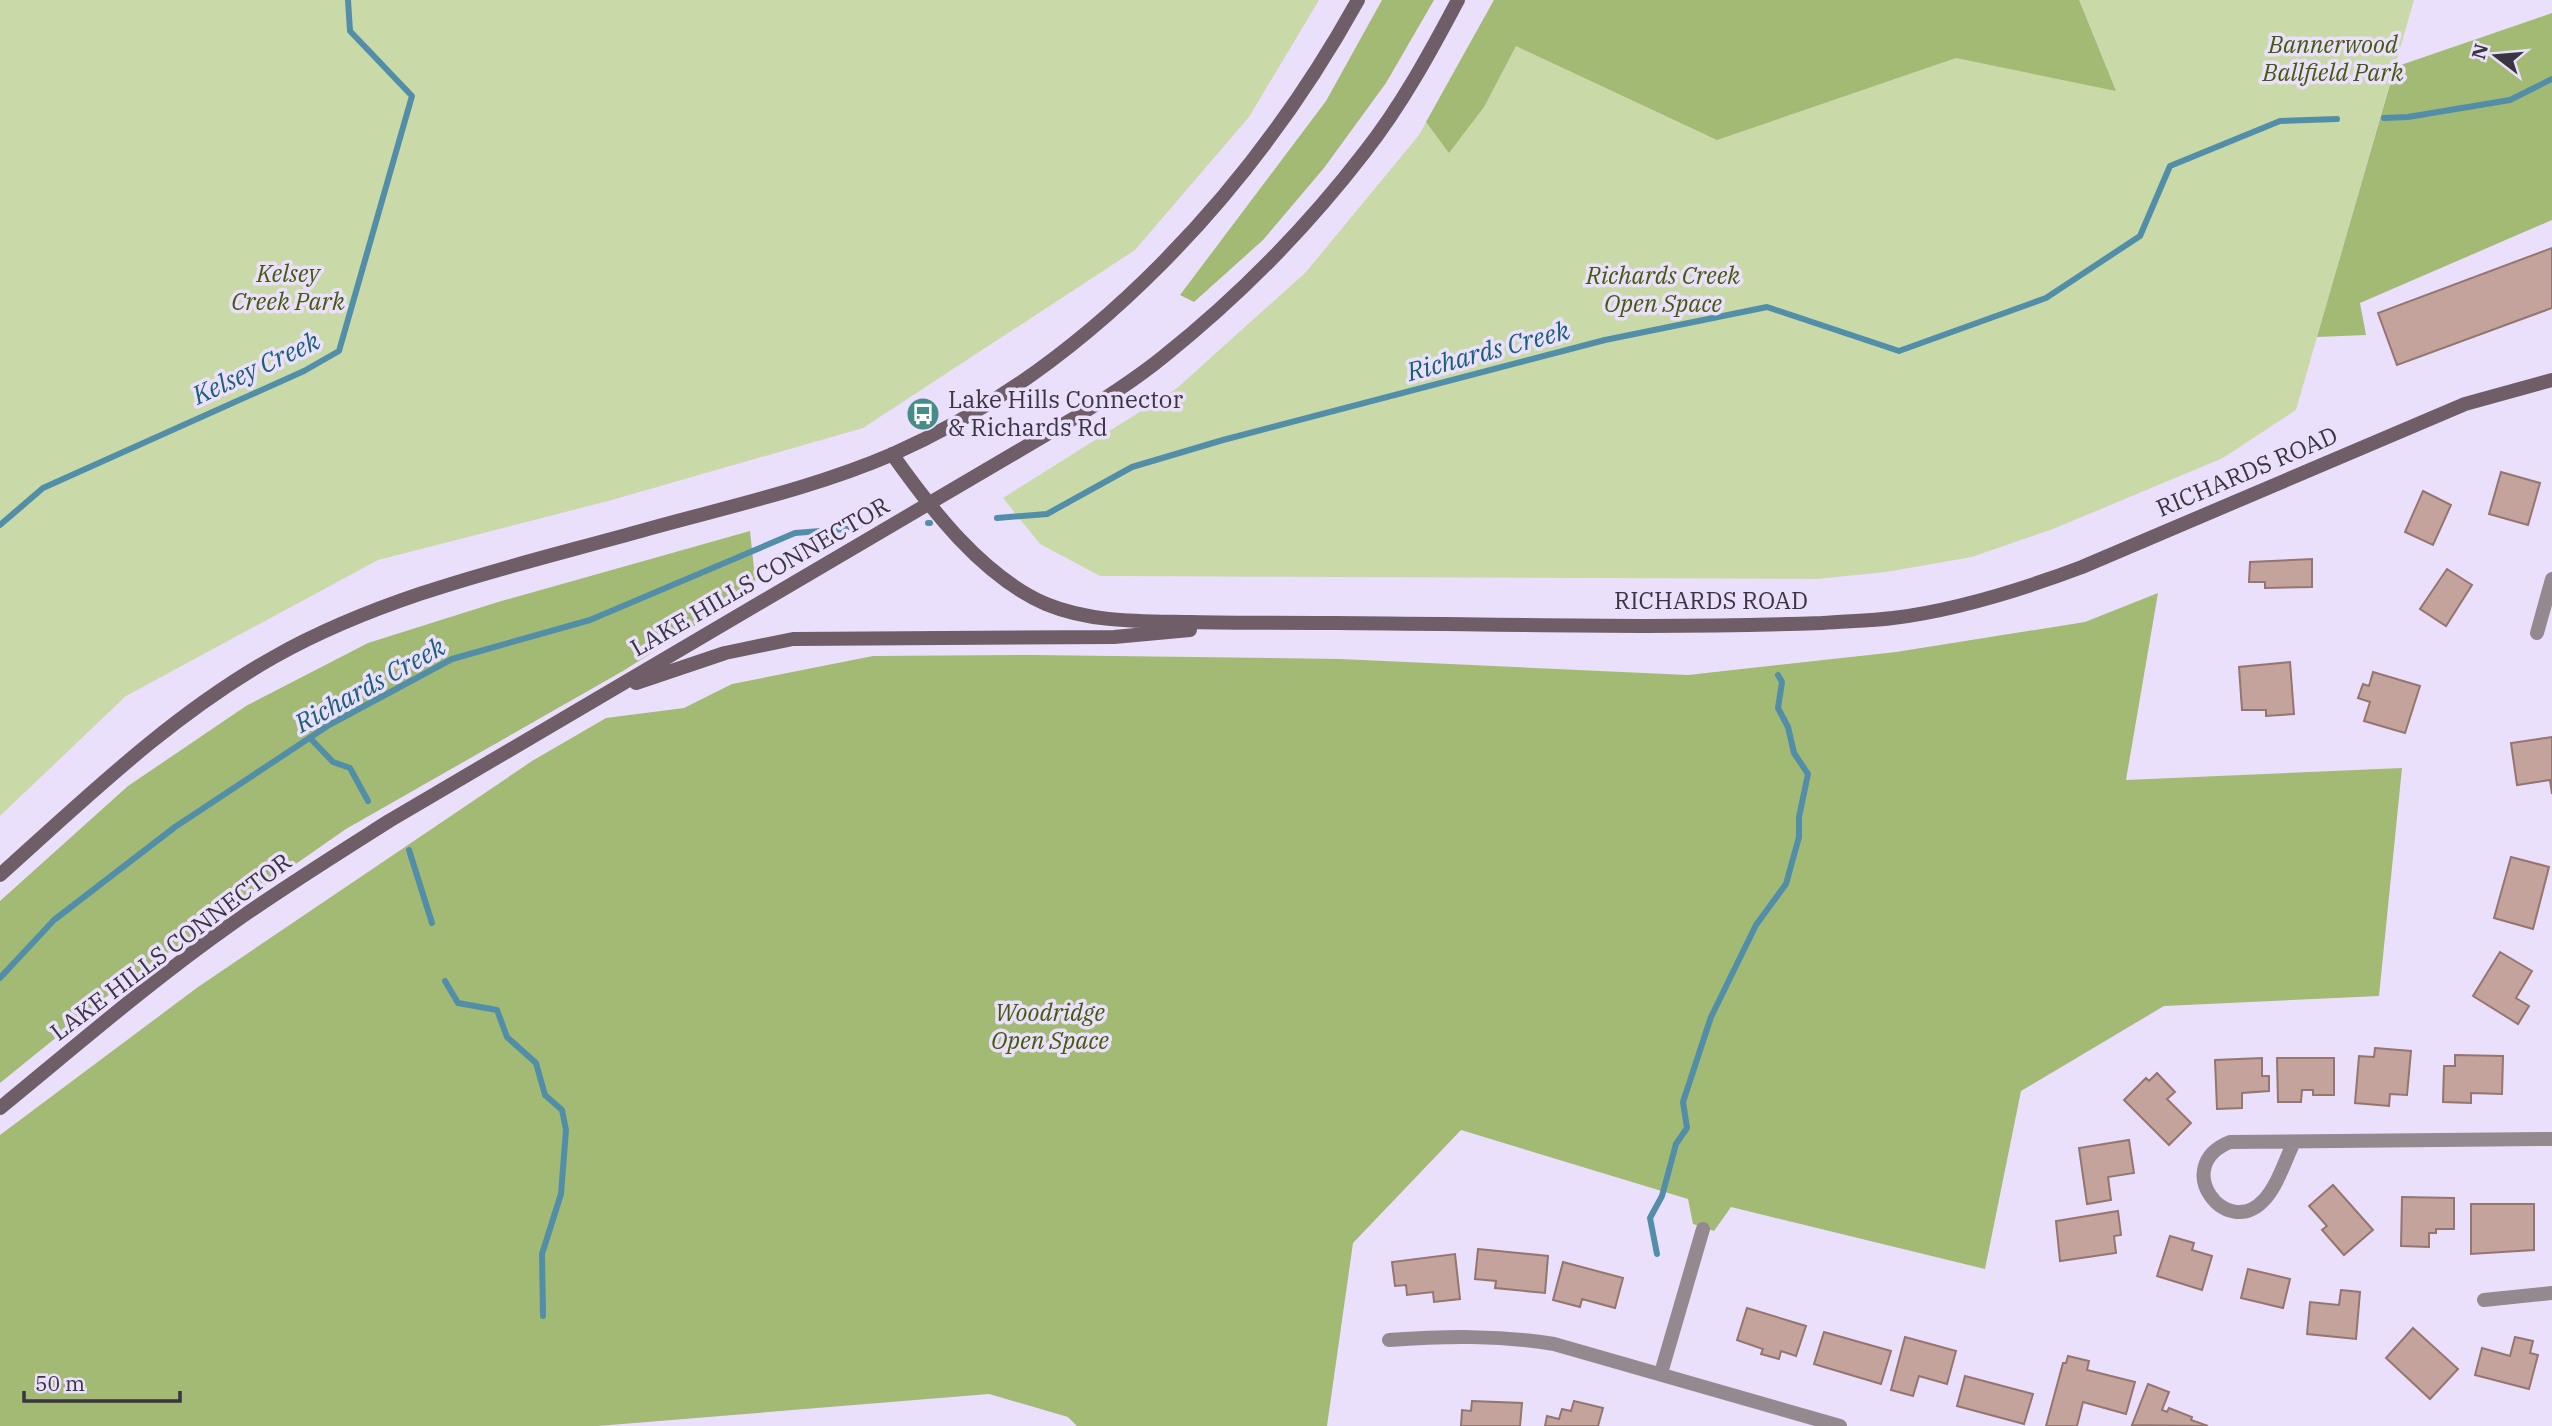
<svg xmlns="http://www.w3.org/2000/svg" width="2552" height="1426" font-family="'IBM Plex Serif',serif">
  <style>
    .green { fill: #c9daa8 }
    .forest { fill: #a3ba75 }
    .lines { fill: none; stroke-linecap: round; stroke-linejoin: round }
    .stream { stroke: #528ea8; stroke-width: 6 }
    .building { fill: #c4a39d; stroke: #94756f; stroke-width: 2 }
    .street { stroke: #958990; stroke-width: 14 }
    .secondary { stroke: #6f5d67; stroke-width: 14 }
    .labels { text-anchor: middle; stroke-width: 7; stroke-linejoin: round; paint-order: stroke }
    .park-label { font-size: 24px; font-style: italic; fill: #45590b; stroke: #ebe0fc }
    .poi-label { font-size: 24px; fill: #3a3540; stroke: #ebe0fc; text-anchor: start }
    .street-label { font-size: 24px; fill: #3a3540; stroke: #ebe0fc }
    .water-label { font-size: 26px; font-style: italic; fill: #1b6077; stroke: #ebe0fc }
  </style>
  <rect width="100%" height="100%" fill="#ebe0fc"/>
  <!-- green -->
  <path class="green" d="M0,0H1319L1249,117L1135,250L863,428L608,501L378,560L126,696L0,816Z
    M1494,0H2414L2296,410L2223,458L2053,529L1972,557L1886,572L1817,579L1100,576L1040,544L1003,498L1176,389L1306,272L1419,135Z"/>
  <!-- forest -->
  <path class="forest" d="M1382,0H1434L1386,83L1324,168L1263,240L1194,302L1180,295L1326,101Z
    M1494,0H2079L2116,91L1956,58L1717,140L1516,46L1484,107L1449,153L1426,122Z
    M2552,13V220L2360,303L2366,335L2317,337L2395,67Z
    M750,531L756,587L623,671L346,829L116,989L0,1083V901L128,786L246,706L368,643L498,602Z
    M2158,593L2126,780L2402,768L2379,996L2164,1006L2021,1091L1985,1269L1731,1207L1714,1231L1693,1224L1688,1199L1461,1130L1353,1243L1327,1426H1077L1068,1417L989,1394L598,1426H0V1135L198,987L532,761L606,718L684,708L732,684L873,656L1035,655L1341,659L1688,675L1896,652L2085,622Z"/>
  <g class="lines">
    <!-- stream -->
    <path class="stream" d="M2384,118L2408,117L2510,100L2552,79
      M997,518L1047,514L1132,467L1223,440L1605,340L1767,307L1899,351L2046,298L2140,236L2170,166L2280,121L2337,119
      M928,523H930
      M0,525L43,488L304,371L339,351L412,96L350,31L348,0
      M310,738L333,762L350,768L368,801
      M409,850L432,923
      M0,978L54,920L175,827L329,725L452,659L590,620L795,533L859,528
      M445,981L458,1003L497,1010L507,1037L536,1063L545,1095L562,1110L566,1130L561,1194L542,1254L543,1316
      M1657,1254L1650,1218L1662,1196L1676,1144L1687,1128L1683,1102L1711,1017L1756,925L1786,884L1799,837V817L1808,774L1794,753L1788,727L1778,708L1782,682L1778,675"/>
  </g>
  <!-- building -->
  <path class="building" d="M2552,248V308L2397,365L2378,313Z
    M2501,472L2540,483L2528,525L2489,514Z
    M2423,491L2451,505L2433,545L2405,532Z
    M2312,559V587L2265,588V582H2249L2250,562Z
    M2447,569L2472,585L2446,626L2420,609Z
    M2290,662L2294,714L2266,716V710H2242L2239,667Z
    M2373,672L2420,686L2405,733L2364,721L2370,702L2358,698L2363,684L2369,686Z
    M2552,737V794L2550,780L2517,785L2511,743Z
    M2511,857L2549,867L2533,929L2494,918Z
    M2500,952L2532,971L2516,998L2529,1006L2518,1024L2473,996Z
    M2375,1048L2411,1051L2407,1095L2390,1094L2389,1106L2355,1103L2359,1056L2374,1057Z
    M2455,1055L2503,1056L2502,1094L2471,1093V1103L2443,1102L2444,1066H2455Z
    M2262,1058V1076H2269V1091L2242,1093V1108L2217,1109L2215,1060Z
    M2277,1058H2334V1095H2313V1090H2302L2301,1102H2278Z
    M2157,1073L2175,1092L2167,1099L2191,1123L2169,1145L2124,1100L2146,1078L2149,1081Z
    M2129,1140L2134,1173L2108,1177L2111,1200L2087,1204L2079,1148Z
    M2333,1185L2373,1230L2344,1255L2322,1230L2327,1226L2309,1206Z
    M2402,1197L2454,1198V1229H2436V1233H2429V1247L2401,1246Z
    M2471,1204H2534V1250L2471,1254Z
    M2118,1211L2121,1235L2114,1236L2116,1253L2060,1261L2056,1221Z
    M2170,1236L2194,1243L2192,1250L2212,1256L2202,1290L2157,1276Z
    M1478,1249L1548,1256L1545,1293L1495,1288L1496,1281L1475,1279Z
    M1455,1254L1460,1299L1434,1302L1433,1292L1407,1295L1406,1285L1395,1286L1392,1262Z
    M1563,1262L1623,1278L1615,1308L1582,1299L1580,1307L1553,1300Z
    M2248,1269L2290,1279L2283,1308L2241,1298Z
    M2341,1290L2360,1292L2356,1339L2307,1334L2310,1302L2339,1305Z
    M1747,1308L1806,1326L1796,1356L1781,1351L1779,1359L1761,1354L1763,1349L1737,1340Z
    M2413,1328L2458,1369L2430,1399L2386,1358Z
    M1824,1332L1891,1351L1881,1384L1814,1364Z
    M1905,1337L1956,1351L1947,1384L1919,1376L1913,1396L1891,1390Z
    M2515,1337L2533,1341L2530,1353L2538,1355L2529,1389L2475,1375L2482,1348L2510,1356Z
    M2068,1356L2089,1361L2087,1370L2135,1382L2126,1414L2083,1402L2077,1426H2046L2063,1363H2066Z
    M1965,1376L2033,1394L2024,1424L1957,1406Z
    M2148,1384L2169,1392L2162,1410L2167,1412L2169,1408L2192,1417L2191,1420L2208,1426L2132,1425Z
    M1472,1401L1522,1403L1520,1426H1461L1462,1410L1471,1411Z
    M1574,1401L1603,1408L1598,1426H1545L1547,1416L1559,1419L1562,1409L1571,1411Z"/>
  <g class="lines">
    <!-- street -->
    <path class="street" d="M2537,633L2552,579
      M2294,1142C2285,1160 2278,1185 2264,1200C2226,1241 2170,1166 2230,1142L2552,1139
      M2484,1300L2552,1293
      M1389,1340C1445,1336 1499,1335 1554,1344L1840,1426
      M1661,1373L1703,1229"/>
    <!-- secondary -->
    <path class="secondary" d="M892,454C931,509 982,576 1046,604C1092,623 1142,621 1192,622C1240,623 1287,623 1335,623C1497,624 1660,629 1822,623C1845,621 1869,621 1893,618C1958,610 2021,590 2082,567L2465,404L2552,380
      M636,683L725,653L793,639L1114,637L1190,630
      M0,875C87,797 171,715 274,657C386,594 515,566 637,532C722,508 812,489 893,454C1091,367 1255,186 1358,0
      M0,1108C77,1045 152,980 233,923C284,887 337,854 389,821L1076,417C1106,398 1136,379 1163,357C1237,298 1306,228 1364,153C1401,106 1430,53 1458,0"/>
  </g>
  <!-- icons -->
  <defs>
    <symbol id="bus-disc" viewBox="-11 -11 22 22"><circle r="9.5" fill="#468d87" stroke="#ebe0fc"/><path d="M-5-6H5V4H4V6H2V4H-2V6H-4V4H-5ZM-3.5-4V0h7V-4ZM-3.5 1.2v1.5H-2V1.2ZM2 1.2v1.5H3.5V1.2Z" fill="#fff"/></symbol>
  </defs>
  <g fill-rule="evenodd">
    <use href="#bus-disc" x="904" y="395" width="38" height="38"/>
  </g>
  <g class="labels">
    <!-- park labels -->
    <g class="park-label">
      <text x="2333" y="53">Bannerwood<tspan x="2333" dy="28">Ballfield Park</tspan></text>
      <text x="288" y="282">Kelsey<tspan x="288" dy="28">Creek Park</tspan></text>
      <text x="1663" y="284">Richards Creek<tspan x="1663" dy="28">Open Space</tspan></text>
      <text x="1050" y="1021">Woodridge<tspan x="1050" dy="28">Open Space</tspan></text>
    </g>
    <!-- poi labels -->
    <g class="poi-label">
      <text x="948" y="408">Lake Hills Connector<tspan x="948" dy="28">&amp; Richards Rd</tspan></text>
    </g>
    <!-- street labels -->
    <g class="street-label">
      <text transform="translate(2247 472) rotate(-23)" y="8">RICHARDS ROAD</text>
      <text transform="translate(760 577) rotate(-30)" y="8">LAKE HILLS CONNECTOR</text>
      <text x="1711" y="609">RICHARDS ROAD</text>
      <text transform="translate(171 947) rotate(-37)" y="8">LAKE HILLS CONNECTOR</text>
    </g>
    <!-- water labels -->
    <g class="water-label">
      <text transform="translate(1488 351) rotate(-15)" y="9">Richards Creek</text>
      <text transform="translate(256 368) rotate(-25)" y="9">Kelsey Creek</text>
      <text transform="translate(370 685) rotate(-29)" y="9">Richards Creek</text>
    </g>
  </g>
  <!-- north arrow -->
  <g transform="translate(2496 56) rotate(286)" stroke="#ebe0fc" stroke-width="5" paint-order="stroke">
  <path d="M0-5L12 26L0 18L-12 26Z" fill="#3a3540"/>
  <text y="-10" font-size="19" font-weight="bold" text-anchor="middle" fill="#3a3540">N</text>
  </g>
  <!-- scale -->
  <path d="M24 1391v10h156v-10" fill="none" stroke="#3a3540" stroke-width="3.5"/>
  <text x="35" y="1391" font-size="21" fill="#3a3540" stroke="#ebe0fc" stroke-width="5" paint-order="stroke">50 m</text>
</svg>
